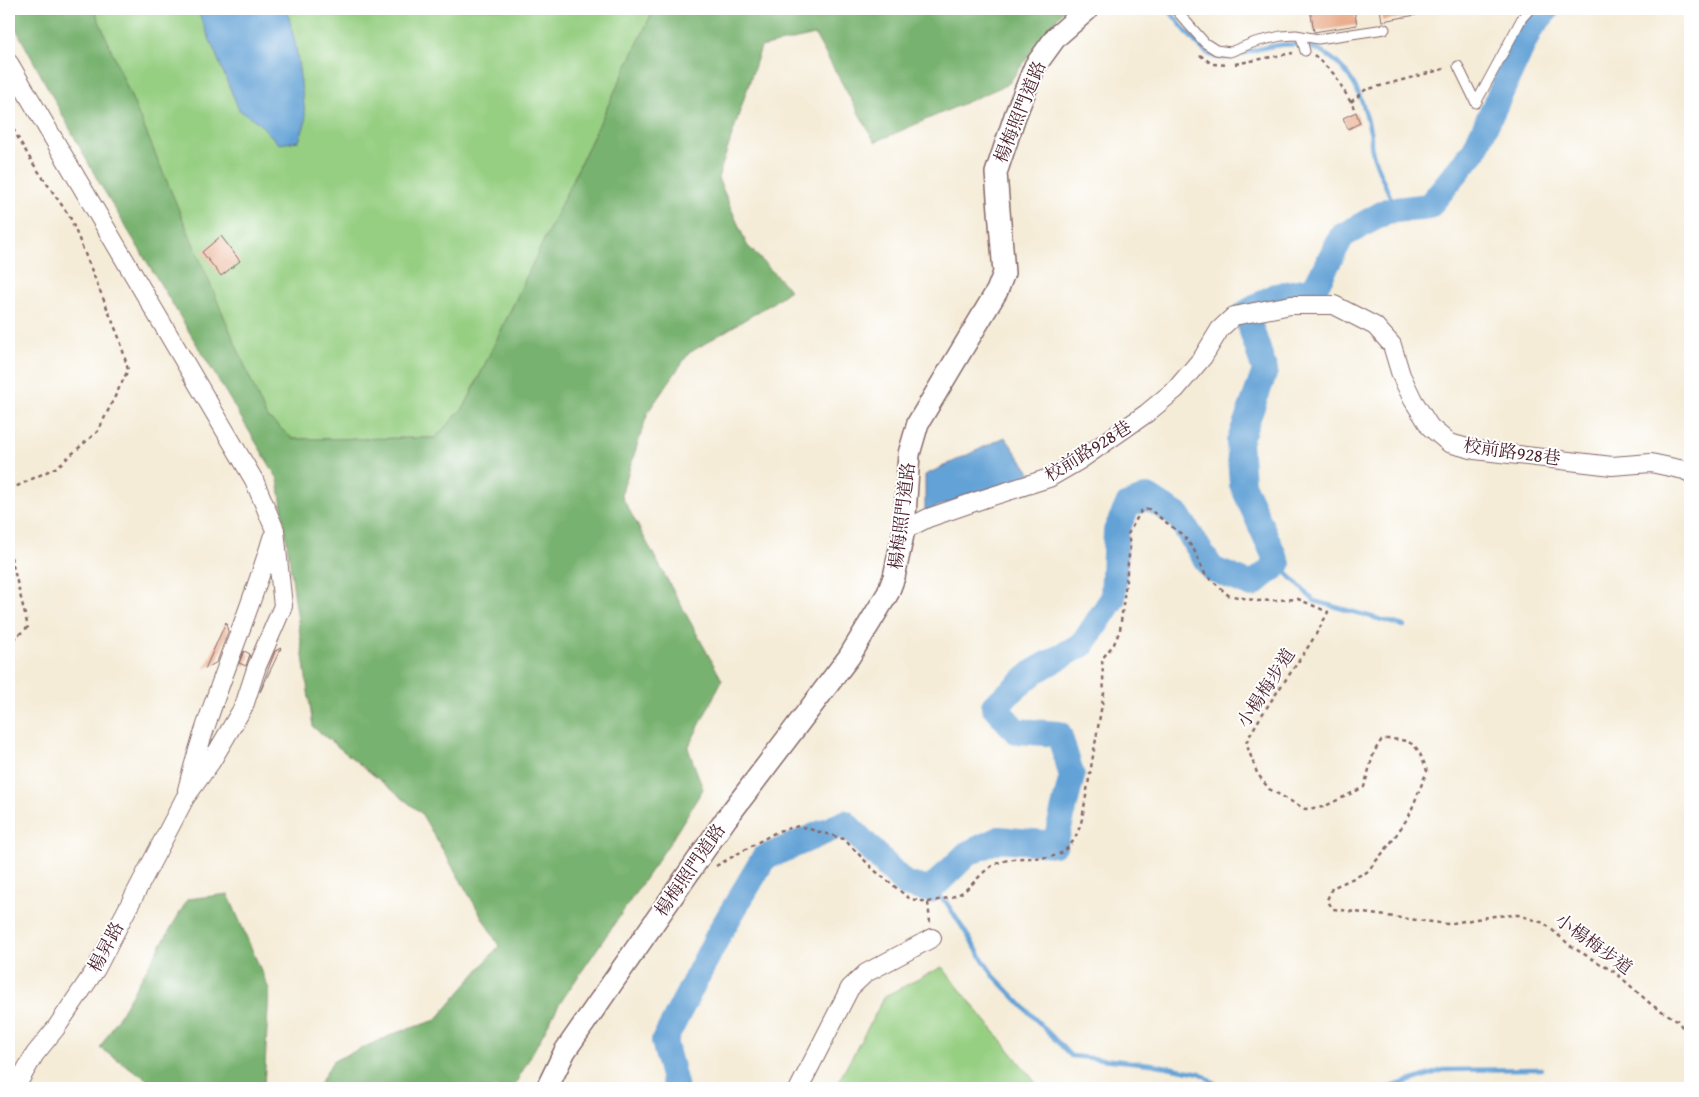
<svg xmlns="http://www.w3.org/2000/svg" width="1699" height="1097" font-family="'Gentium Book Plus','Noto Serif TC',serif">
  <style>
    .green { fill: #96cf82; stroke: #707756 }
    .forest { fill: #78b270; stroke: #61684e }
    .water { fill: #64a2d6; stroke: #576080 }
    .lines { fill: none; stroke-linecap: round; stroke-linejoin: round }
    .stream { stroke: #64a2d6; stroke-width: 4.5 }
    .river { stroke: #64a2d6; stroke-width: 26 }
    .building { fill: #e8a987 }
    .service-casing { stroke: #866768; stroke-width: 11 }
    .minor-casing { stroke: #866768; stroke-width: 20 }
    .tertiary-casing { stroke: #866768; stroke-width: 24 }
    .path { stroke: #866768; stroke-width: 2.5; stroke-dasharray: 4 4; stroke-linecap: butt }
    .service { stroke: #fff; stroke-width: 9 }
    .minor { stroke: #fff; stroke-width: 18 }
    .tertiary { stroke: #fff; stroke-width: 21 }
    .labels { text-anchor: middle; stroke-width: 4; stroke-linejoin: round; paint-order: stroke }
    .street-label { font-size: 18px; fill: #4a1f2b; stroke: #fff }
  </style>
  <rect width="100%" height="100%" fill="#fff"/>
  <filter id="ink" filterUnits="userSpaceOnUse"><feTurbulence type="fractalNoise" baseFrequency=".02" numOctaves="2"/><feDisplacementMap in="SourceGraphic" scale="10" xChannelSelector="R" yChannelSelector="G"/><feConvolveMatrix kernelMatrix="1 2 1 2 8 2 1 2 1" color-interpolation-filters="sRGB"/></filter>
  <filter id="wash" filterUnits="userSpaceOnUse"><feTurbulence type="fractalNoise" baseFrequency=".0096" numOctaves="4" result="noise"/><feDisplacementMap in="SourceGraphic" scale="20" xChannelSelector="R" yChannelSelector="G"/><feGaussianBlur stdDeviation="1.12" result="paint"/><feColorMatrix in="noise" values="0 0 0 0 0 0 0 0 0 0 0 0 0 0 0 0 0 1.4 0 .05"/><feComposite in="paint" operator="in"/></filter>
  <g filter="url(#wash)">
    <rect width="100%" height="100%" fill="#f5ecd8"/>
    <!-- green -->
    <path class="green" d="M94,9H654L465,406L435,438L292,439L266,417Z
      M942,967L1040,1088H835L885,996Z"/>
    <!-- forest -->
    <path class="forest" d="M9,9H94L266,416L293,439L435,438L465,406L654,9H1064L1008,84L875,142L815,35L761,47L718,178L747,245L790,290L771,304L689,353L648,412L621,495L722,680L688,748L703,789L671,841L560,1003L513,1088H317L333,1061L396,1033L436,1020L499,946L421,813L313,727L278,479L97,179L9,16Z
      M228,894L269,989L264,1088H160L100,1048L188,899Z"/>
    <!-- water -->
    <path class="water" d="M197,9H287L296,47L306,121L299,141L279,144L258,122L239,110Z
      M1005,437L1032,475L925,511V475Z"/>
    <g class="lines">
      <!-- stream -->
      <path class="stream" d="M1168,9C1178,21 1198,49 1212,56C1221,60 1233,56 1242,54C1283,40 1319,37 1348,75C1359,90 1366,112 1370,131C1372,137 1370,144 1372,150C1376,169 1389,190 1395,210
        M1278,564L1314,601L1404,626
        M930,890L946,902L993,975L1071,1056L1151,1064L1200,1073L1222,1088
        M1388,1088L1443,1070L1541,1069"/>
      <!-- river -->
      <path class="river" d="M676,1088L664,1041L720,932L764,858L845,823L905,884L930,890L967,854L999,839L1055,844L1072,776L1059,734L1016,731L994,706L1035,671L1083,644L1113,598L1116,531L1128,505L1148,497L1178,516L1212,569L1252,585L1278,564L1242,484L1239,442L1265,371L1246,313L1275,296L1314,289L1342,236L1387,211L1429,206L1474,151L1530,29L1547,9"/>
    </g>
    <g id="blocks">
      <!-- building -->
      <path class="building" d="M1310,9H1354L1357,25L1314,32Z
        M1380,9H1416V15L1382,21Z
        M1356,112L1360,123L1348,129L1343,118Z
        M221,236L240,261L221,276L202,252Z
        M226,622L228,632L217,662L205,669Z
        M281,648L260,692L275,651Z
        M244,651L250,654L246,666L239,663Z"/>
    </g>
  </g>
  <g filter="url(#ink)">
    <use href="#blocks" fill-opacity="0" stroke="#866768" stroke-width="1"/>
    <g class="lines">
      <defs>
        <path id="service" d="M1175,9L1205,43L1216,50L1230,52L1255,42L1281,36L1296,35L1318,39L1385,29
          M1301,37L1305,51
          M1458,66L1476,103L1522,18L1530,9"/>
        <path id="minor" d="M9,63L254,480L275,530L283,606L257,666L244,706L211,762L185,798L96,969L56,1028L35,1054L15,1088
          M904,530L928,518L983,499L1049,478L1080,460L1147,413L1176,389L1203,357L1220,329L1234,316L1291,305H1334L1375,326L1392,345L1401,375L1413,400L1430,427L1449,443L1475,450L1612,466L1651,463L1684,470L1690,473
          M187,790C208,704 247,623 272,538
          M799,1088L850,988L866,973L932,938"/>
        <path id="tertiary" d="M547,1088L565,1051L726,819L849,657L888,593L894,577L904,530L909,454L918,423L997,291L1004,273L996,173L1015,116L1035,66L1056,37L1088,9"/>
      </defs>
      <!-- service casing -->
      <use href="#service" class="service-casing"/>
      <!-- minor casing -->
      <use href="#minor" class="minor-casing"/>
      <!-- tertiary casing -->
      <use href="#tertiary" class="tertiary-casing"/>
      <!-- path -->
      <path class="path" d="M1200,55L1212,64L1229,65
        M1314,55L1335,75L1354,108
        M1235,64L1293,53
        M1351,102L1365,90L1447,68
        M9,122L32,162L70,217L120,340L128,370L98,431L57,467L13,488L9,518
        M9,549L28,627L9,643
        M716,866L778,831L799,826L844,839L874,870L910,899L928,902L930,923
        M928,902C938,900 952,898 961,893C974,885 982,870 996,864C1033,847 1066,878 1082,819L1104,693L1102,659L1114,644L1120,630L1130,547L1128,534L1141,511L1149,509L1184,536L1194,550L1205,574L1228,595L1258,601L1298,599L1328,612C1305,659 1269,697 1246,743L1257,773L1269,789L1305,809L1323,807L1364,787L1374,752L1382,739C1412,739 1417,742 1427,771L1409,816L1390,844L1367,872L1332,888L1327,900L1333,909L1447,924L1494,916L1518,915L1544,923L1572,947L1616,973L1653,1006L1677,1020L1687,1034L1690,1051"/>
      <!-- service -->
      <use href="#service" class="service"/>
      <!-- minor -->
      <use href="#minor" class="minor"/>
      <!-- tertiary -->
      <use href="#tertiary" class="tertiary"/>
    </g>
  </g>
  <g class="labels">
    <!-- street labels -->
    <g class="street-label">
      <text transform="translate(1020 112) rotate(-68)" y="6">楊梅照門道路</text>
      <text transform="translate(1088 451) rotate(-32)" y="6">校前路928巷</text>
      <text transform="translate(1512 452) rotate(8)" y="6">校前路928巷</text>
      <text transform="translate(902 516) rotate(-83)" y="6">楊梅照門道路</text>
      <text transform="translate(1266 688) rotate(-57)" y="6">小楊梅步道</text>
      <text transform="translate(690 870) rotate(-55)" y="6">楊梅照門道路</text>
      <text transform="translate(1594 944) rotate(36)" y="6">小楊梅步道</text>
      <text transform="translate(106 947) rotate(-62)" y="6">楊昇路</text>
    </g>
  </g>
  <!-- margin -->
  <rect width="1699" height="1097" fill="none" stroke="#fff" stroke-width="30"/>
</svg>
